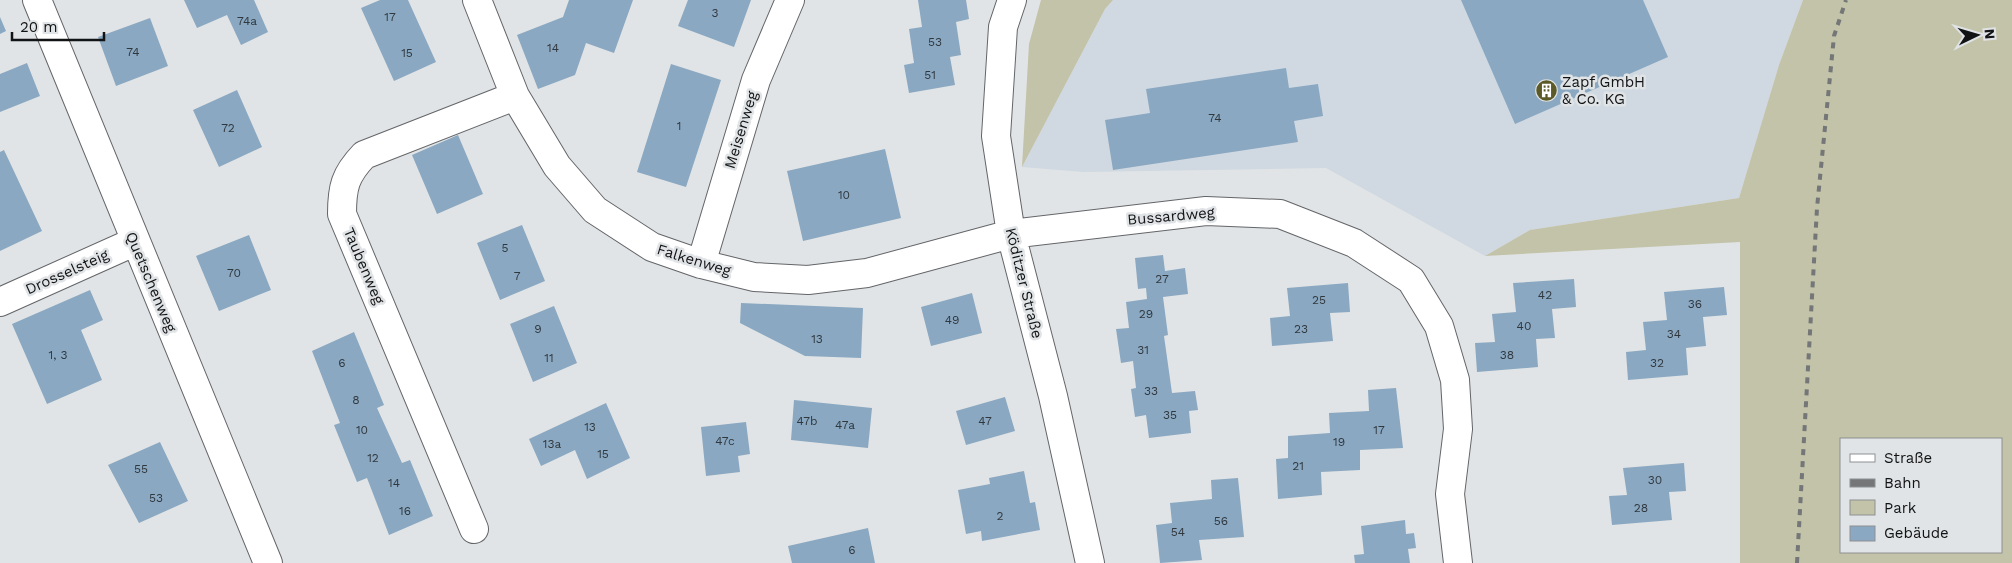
<svg xmlns="http://www.w3.org/2000/svg" width="2012" height="563" font-family="'Work Sans',sans-serif">
  <style>
    .built { fill: #d0d9e1 }
    .green { fill: #c2c3a8; fill-rule: evenodd }
    .building { fill: #8aa8c1 }
    .lines { fill: none; stroke-linecap: round; stroke-linejoin: round }
    .street-casing { stroke: #636568; stroke-width: 30 }
    .street { stroke: #fff; stroke-width: 28 }
    .rail { stroke: #747677; stroke-width: 4; stroke-dasharray: 6 6; stroke-linecap: butt }
    .labels { text-anchor: middle; stroke-width: 5; stroke-linejoin: round; paint-order: stroke }
    .number-label { font-size: 12px; fill: #30383f }
    .poi-label { font-size: 15px; fill: #121314; stroke: #e1e4e6; text-anchor: start }
    .street-label { font-size: 15px; fill: #121314; stroke: #e1e4e6 }
  </style>
  <rect width="100%" height="100%" fill="#e1e4e6"/>
  <!-- built -->
  <path class="built" d="M1113,0H1803L1779,65L1739,198L1530,230L1485,256L1326,168L1083,172L1022,167L1105,9Z"/>
  <!-- green -->
  <path class="green" d="M1041,0H1113L1105,9L1022,167L1029,44Z
    M1803,0H2012V563H1740V242L1485,256L1530,230L1739,198L1779,65ZM1841,439H2001V552H1841Z"/>
  <!-- building -->
  <path class="building" d="M184,0H254L268,32L241,45L227,15L197,28Z
    M380,0H408L436,62L394,81L361,8Z
    M569,0H633L614,53L586,43L575,75L538,89L517,35L563,17Z
    M688,0H751L734,47L678,26Z
    M918,0H966L969,19L956,22L961,55L950,57L955,85L909,93L904,65L914,63L909,29L922,27Z
    M1461,0H1643L1668,57L1515,124Z
    M0,17L6,31L0,34Z
    M150,18L168,66L116,86L98,37Z
    M27,63L40,96L0,112V74Z
    M671,64L721,80L686,187L637,172Z
    M1286,68L1289,88L1318,84L1323,116L1294,121L1298,142L1113,170L1105,120L1150,113L1146,89Z
    M237,90L262,147L219,167L193,110Z
    M458,135L483,194L437,214L412,155Z
    M885,149L901,218L803,241L787,171Z
    M4,150L42,231L0,251V152Z
    M522,225L545,281L500,300L477,243Z
    M249,235L271,290L219,311L196,256Z
    M1163,255L1165,271L1185,268L1188,294L1163,297L1168,335L1164,336L1172,393L1195,391L1198,410L1189,411L1191,433L1149,438L1146,415L1135,417L1131,389L1136,388L1133,361L1121,363L1116,329L1129,328L1126,302L1147,299L1146,288L1138,289L1135,258Z
    M1574,279L1576,307L1552,309L1555,338L1536,339L1538,367L1477,372L1475,343L1495,342L1492,314L1516,312L1513,283Z
    M1348,283L1350,312L1330,313L1333,341L1272,346L1270,318L1290,316L1287,288Z
    M1724,287L1727,315L1703,317L1706,346L1686,348L1688,375L1628,380L1626,352L1646,350L1643,322L1667,320L1664,292Z
    M90,290L103,320L81,330L102,380L47,404L12,324Z
    M972,293L982,333L931,346L921,307Z
    M741,303L863,308L861,358L805,356L740,323Z
    M554,306L577,363L533,382L510,324Z
    M354,332L384,405L377,408L402,463L410,460L433,516L389,535L367,478L357,482L334,425L340,423L312,351Z
    M1396,388L1403,448L1360,450V470L1321,472L1322,495L1278,499L1276,459L1288,458V436L1330,433L1329,413L1369,411L1368,390Z
    M1005,397L1015,431L966,445L956,411Z
    M794,400L872,408L868,448L791,440Z
    M606,403L630,458L587,479L575,450L541,466L529,439Z
    M746,422L750,454L738,456L740,472L706,476L701,427Z
    M160,442L188,501L139,523L108,465Z
    M1684,463L1686,491L1669,492L1672,520L1612,525L1609,496L1627,495L1623,468Z
    M1024,471L1030,503L1035,502L1040,530L982,541L981,531L966,534L958,490L990,484L989,478Z
    M1238,478L1244,537L1199,540L1202,560L1160,563L1156,525L1172,523L1170,503L1212,499L1211,480Z
    M1405,520L1406,534L1414,533L1416,548L1408,549L1410,563H1355L1354,555L1364,554L1361,526Z
    M868,528L875,563H792L788,546Z"/>
  <g class="lines">
    <defs>
      <path id="street" d="M37,0L268,563
        M477,0L515,96L557,166L595,210L652,247L701,264L754,277L808,280L867,273L1011,234L1206,211L1280,214L1354,243L1411,280L1439,326L1455,380L1458,429L1450,494L1458,563
        M1012,0L1003,27L996,136L1011,234L1053,396L1090,563
        M701,264L756,80L790,0
        M0,302L134,242
        M474,529L342,214C342,187 345,175 364,155L515,96"/>
    </defs>
    <!-- street casing -->
    <use href="#street" class="street-casing"/>
    <!-- street -->
    <use href="#street" class="street"/>
    <!-- rail -->
    <path class="rail" d="M1797,563L1817,208L1834,36L1846,0"/>
  </g>
  <!-- icons -->
  <defs>
    <symbol id="building-disc" viewBox="-11 -11 22 22"><circle r="9.5" fill="#5c5b28" stroke="#e1e4e6"/><path d="M-4-6H4V6H1V3H-1V6H-4ZM-2.5-4.3h1.7v1.8h-1.7ZM.8-4.3h1.7v1.8H.8ZM-2.5-1h1.7V.8h-1.7ZM.8-1h1.7V.8H.8Z" fill="#fff"/></symbol>
  </defs>
  <g fill-rule="evenodd">
    <use href="#building-disc" x="1534" y="78" width="25" height="25"/>
  </g>
  <g class="labels">
    <!-- number labels -->
    <g class="number-label">
      <text x="715" y="17">3</text>
      <text x="390" y="21">17</text>
      <text x="247" y="25">74a</text>
      <text x="935" y="46">53</text>
      <text x="553" y="52">14</text>
      <text x="133" y="56">74</text>
      <text x="407" y="57">15</text>
      <text x="930" y="79">51</text>
      <text x="1215" y="122">74</text>
      <text x="679" y="130">1</text>
      <text x="228" y="132">72</text>
      <text x="844" y="199">10</text>
      <text x="505" y="252">5</text>
      <text x="234" y="277">70</text>
      <text x="517" y="280">7</text>
      <text x="1162" y="283">27</text>
      <text x="1545" y="299">42</text>
      <text x="1319" y="304">25</text>
      <text x="1695" y="308">36</text>
      <text x="1146" y="318">29</text>
      <text x="952" y="324">49</text>
      <text x="1524" y="330">40</text>
      <text x="538" y="333">9</text>
      <text x="1301" y="333">23</text>
      <text x="1674" y="338">34</text>
      <text x="817" y="343">13</text>
      <text x="1143" y="354">31</text>
      <text x="58" y="359">1, 3</text>
      <text x="1507" y="359">38</text>
      <text x="549" y="362">11</text>
      <text x="342" y="367">6</text>
      <text x="1657" y="367">32</text>
      <text x="1151" y="395">33</text>
      <text x="356" y="404">8</text>
      <text x="1170" y="419">35</text>
      <text x="807" y="425">47b</text>
      <text x="985" y="425">47</text>
      <text x="845" y="429">47a</text>
      <text x="590" y="431">13</text>
      <text x="362" y="434">10</text>
      <text x="1379" y="434">17</text>
      <text x="725" y="445">47c</text>
      <text x="1339" y="446">19</text>
      <text x="552" y="448">13a</text>
      <text x="603" y="458">15</text>
      <text x="373" y="462">12</text>
      <text x="1298" y="470">21</text>
      <text x="141" y="473">55</text>
      <text x="1655" y="484">30</text>
      <text x="394" y="487">14</text>
      <text x="156" y="502">53</text>
      <text x="1641" y="512">28</text>
      <text x="405" y="515">16</text>
      <text x="1000" y="520">2</text>
      <text x="1221" y="525">56</text>
      <text x="1178" y="536">54</text>
      <text x="852" y="554">6</text>
    </g>
    <!-- poi labels -->
    <g class="poi-label">
      <text x="1562" y="87">Zapf GmbH<tspan x="1562" dy="17">&amp; Co. KG</tspan></text>
    </g>
    <!-- street labels -->
    <g class="street-label">
      <text transform="translate(741 130) rotate(-73)" y="5">Meisenweg</text>
      <text transform="translate(1171 216) rotate(-5)" y="5">Bussardweg</text>
      <text transform="translate(694 260) rotate(17)" y="5">Falkenweg</text>
      <text transform="translate(364 266) rotate(67)" y="5">Taubenweg</text>
      <text transform="translate(67 272) rotate(-24)" y="5">Drosselsteig</text>
      <text transform="translate(151 282) rotate(67)" y="5">Quetschenweg</text>
      <text transform="translate(1024 283) rotate(76)" y="5">Köditzer Straße</text>
    </g>
  </g>
  <!-- legend -->
  <rect x="1840" y="438" width="162" height="115" fill="#e1e4e6" stroke="#8e9092"/>
  <rect x="1850" y="454" width="25" height="8" fill="#ffffff" stroke="#8e9092"/>
  <text x="1884" y="463" font-size="15" fill="#121314">Straße</text>
  <rect x="1850" y="479" width="25" height="8" fill="#747677" stroke="#8e9092"/>
  <text x="1884" y="488" font-size="15" fill="#121314">Bahn</text>
  <rect x="1850" y="500" width="25" height="15" fill="#c2c3a8" stroke="#8e9092"/>
  <text x="1884" y="513" font-size="15" fill="#121314">Park</text>
  <rect x="1850" y="526" width="25" height="15" fill="#8aa8c1" stroke="#8e9092"/>
  <text x="1884" y="538" font-size="15" fill="#121314">Gebäude</text>
  <!-- north arrow -->
  <g transform="translate(1977 35) rotate(85)" stroke="#e1e4e6" stroke-width="4" paint-order="stroke">
  <path d="M0-4L9 19L0 12L-9 19Z" fill="#121314"/>
  <text y="-8" font-size="14" font-weight="bold" text-anchor="middle" fill="#121314">N</text>
  </g>
  <!-- scale -->
  <path d="M12 32v8h92v-8" fill="none" stroke="#121314" stroke-width="2.5"/>
  <text x="20" y="32" font-size="15" fill="#121314" stroke="#e1e4e6" stroke-width="4" paint-order="stroke">20 m</text>
</svg>
